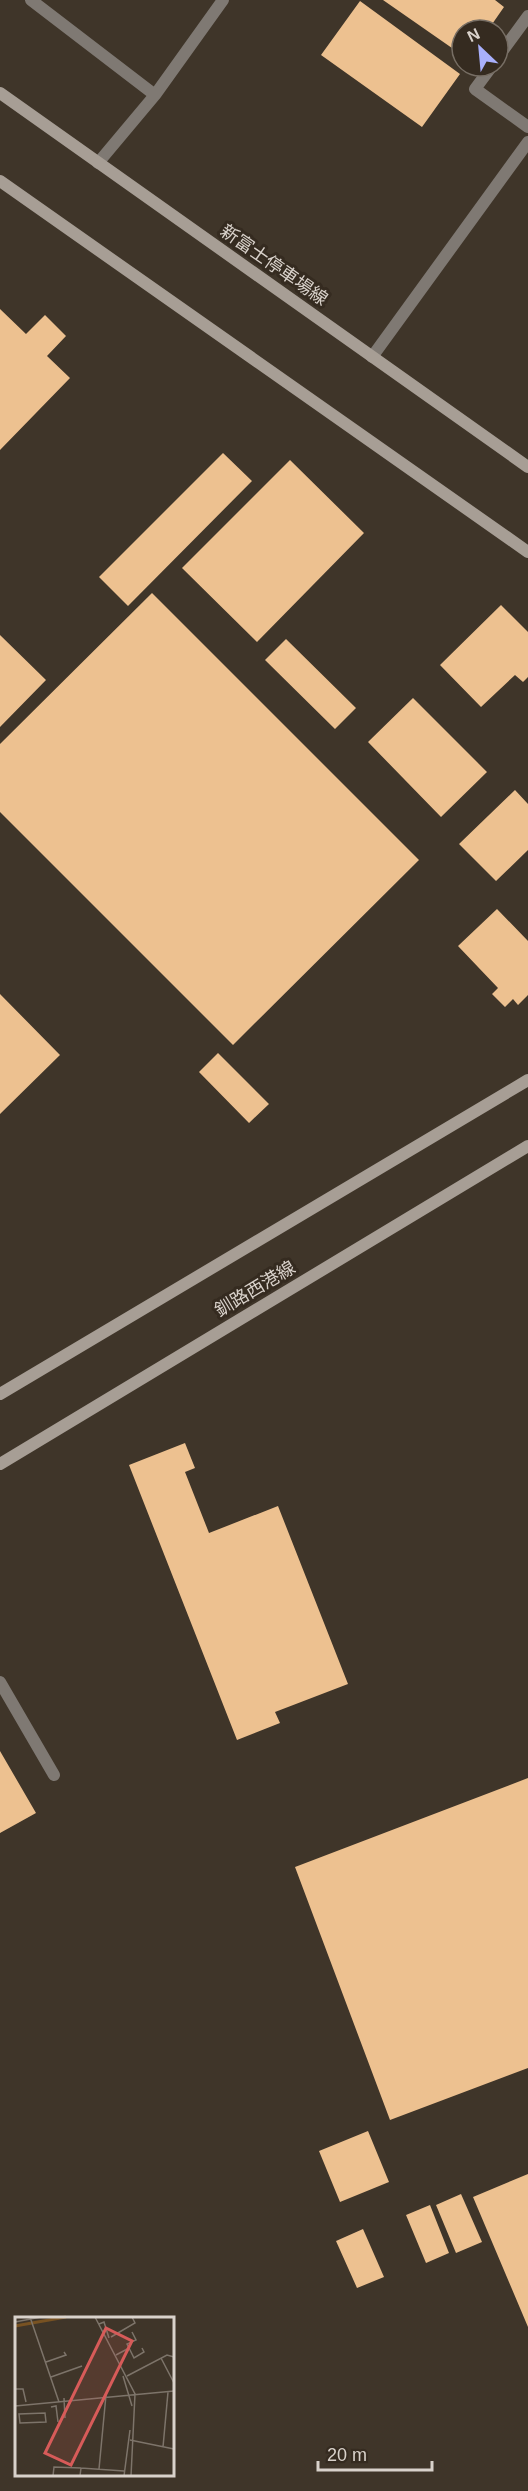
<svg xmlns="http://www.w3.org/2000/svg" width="528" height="2491" font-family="Arial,'Noto Sans JP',sans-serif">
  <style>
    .building { fill: #edc190 }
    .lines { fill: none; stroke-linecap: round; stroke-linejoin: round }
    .lane { stroke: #7f7973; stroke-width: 12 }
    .secondary { stroke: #a79e95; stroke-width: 12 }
    .labels { text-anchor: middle; stroke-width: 6; stroke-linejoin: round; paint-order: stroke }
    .street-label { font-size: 18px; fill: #d9d2cb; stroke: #352b20 }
    .inset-river { fill: none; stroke: #785222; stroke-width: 3 }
    .inset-road { fill: none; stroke: #7d746a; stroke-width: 1.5 }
    .view { fill: #d75b59; fill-opacity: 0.15; stroke: #d75b59; stroke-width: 3 }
    .inset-edge { fill: none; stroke: #d9d2cb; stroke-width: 3 }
  </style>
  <rect width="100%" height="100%" fill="#3f3529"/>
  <!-- building -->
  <path class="building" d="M383,0H495L504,7L488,30H462V55Z
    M360,1L460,74L422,127L321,55Z
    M0,309L26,334L45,315L66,336L47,356L70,378L0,450Z
    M223,453L252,481L128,606L99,577Z
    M290,460L364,533L257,642L182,568Z
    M152,593L419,860L233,1045L0,812V744Z
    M501,605L528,632V677L523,682L515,675L481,707L440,665Z
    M0,635L46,680L0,727Z
    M286,639L356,708L335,729L265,660Z
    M413,698L487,772L441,817L368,742Z
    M515,790L528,804V850L496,881L459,844Z
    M497,909L528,941V995L518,1005L513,999L505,1007L492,994L498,988L458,946Z
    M0,994L60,1055L0,1114Z
    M218,1053L269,1104L249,1123L199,1072Z
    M185,1443L195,1468L185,1472L209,1533L278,1506L348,1684L275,1712L280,1723L237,1740L129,1465Z
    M0,1751L36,1813L0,1833Z
    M528,1778V2068L390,2120L295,1867Z
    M368,2131L389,2182L340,2202L319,2151Z
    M528,2174V2327L473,2197Z
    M461,2194L482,2242L456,2253L436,2205Z
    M430,2205L449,2253L426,2263L406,2215Z
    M363,2229L384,2277L357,2288L336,2241Z"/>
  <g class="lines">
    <!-- lane -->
    <path class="lane" d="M31,0L155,95L98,163
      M498,57L528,16
      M492,66L475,89L528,127
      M155,95L223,0
      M372,357L528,142
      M0,1682L54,1775"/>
    <!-- secondary -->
    <path class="secondary" d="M0,93L528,467
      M0,181L528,552
      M0,1394L528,1080
      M0,1464L528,1146"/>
  </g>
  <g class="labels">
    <!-- street labels -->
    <g class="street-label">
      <text transform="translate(274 265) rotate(35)" y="6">新富士停車場線</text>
      <text transform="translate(255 1289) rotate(-31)" y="6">釧路西港線</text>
    </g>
  </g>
  <!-- overview -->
  <g transform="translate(15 2317)">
    <rect width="159" height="159" fill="#3f3529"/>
    <path class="inset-river" d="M0,9L51,0"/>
    <path class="inset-road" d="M15,0L44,85M80,0L120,77L116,159M0,5L26,0M84,7L89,5L94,21M96,20L120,6L117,0M114,31L112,27L121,23L117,15M101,38L114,31L119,41L129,35L127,31M146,41L159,66M31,45L51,38L49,35M108,59L117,89M112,59L152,38L159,40M36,60L67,49M0,72H8L11,85M49,81L50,101M0,89L159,74M36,90L41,89L43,105M30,96L31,105L5,106L4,97ZM115,123L159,132M148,130L153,75M84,152L91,78M38,159L39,150L66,151M65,159L66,151L109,154M109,159L115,113"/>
    <path class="view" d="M91,11L117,24L56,148L30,136Z"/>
    <rect width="159" height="159" class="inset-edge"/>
  </g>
  <!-- north arrow -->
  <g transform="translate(480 48) rotate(334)"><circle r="28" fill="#352b20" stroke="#776e64" stroke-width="1.5"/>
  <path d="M0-4.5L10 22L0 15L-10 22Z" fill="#a9b0fc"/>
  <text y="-9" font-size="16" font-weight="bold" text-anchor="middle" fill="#d9d2cb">N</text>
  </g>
  <!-- scale -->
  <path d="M318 2461v9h114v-9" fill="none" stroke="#d9d2cb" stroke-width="3"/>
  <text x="327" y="2461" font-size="18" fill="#d9d2cb" stroke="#352b20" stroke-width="4.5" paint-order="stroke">20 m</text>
</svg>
